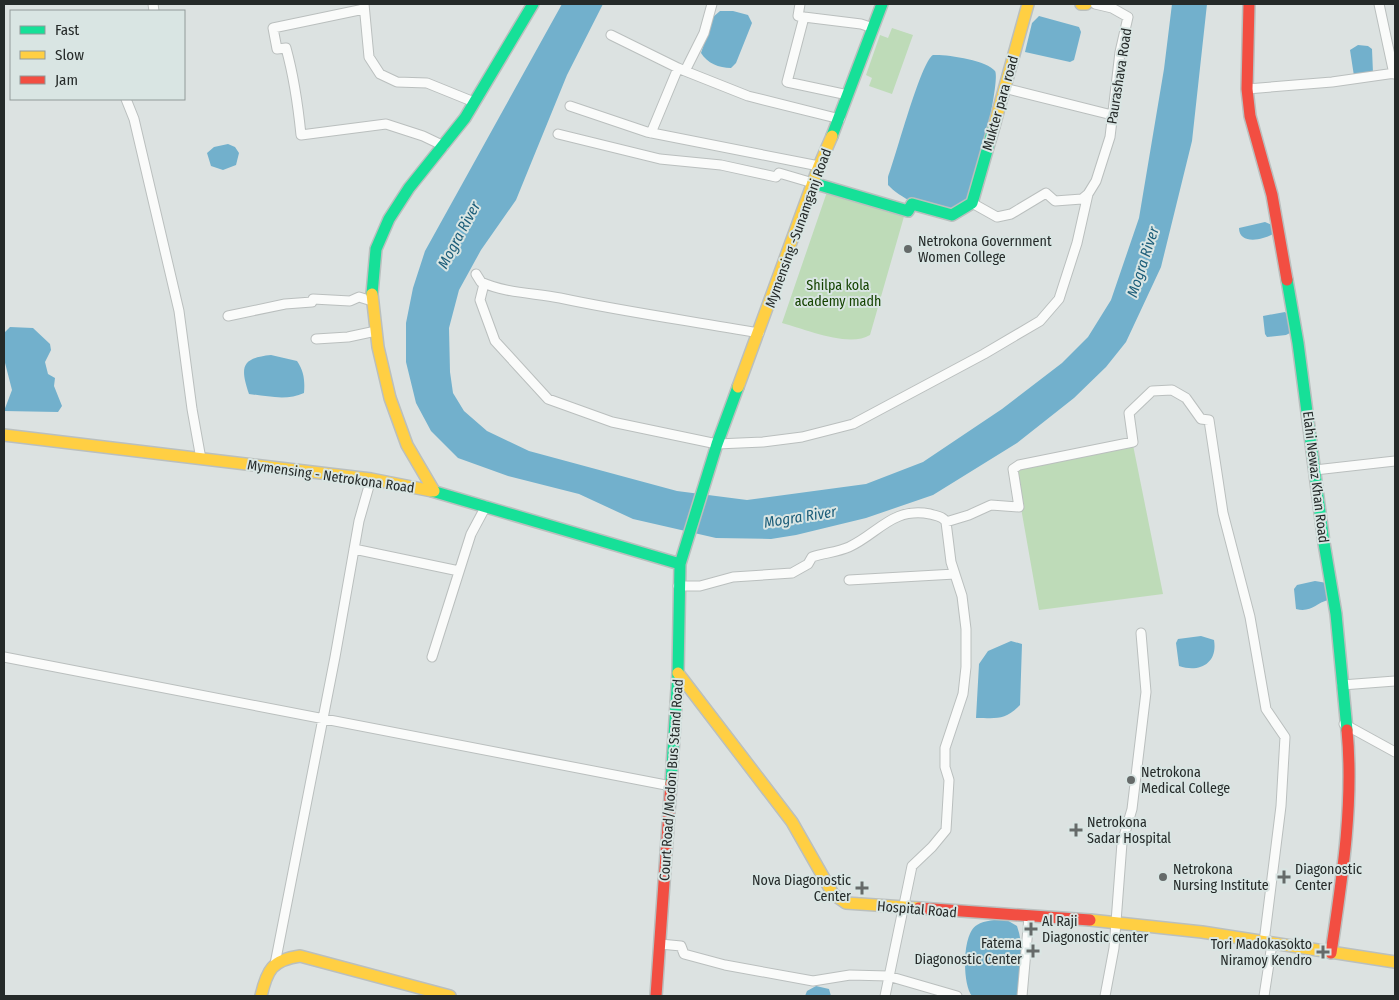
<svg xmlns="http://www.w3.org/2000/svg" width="1399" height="1000" font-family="'Fira Sans Condensed',sans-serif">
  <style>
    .green { fill: #bedbb8 }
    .water { fill: #72b0cc }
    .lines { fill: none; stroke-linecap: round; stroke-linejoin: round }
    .street-casing { stroke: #babfbe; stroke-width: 11 }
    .fast-casing { stroke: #babfbe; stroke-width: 14 }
    .slow-casing { stroke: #babfbe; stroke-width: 14 }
    .jam-casing { stroke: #babfbe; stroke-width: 14 }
    .street { stroke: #fafbfa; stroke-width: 9 }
    .fast { stroke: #16e098; stroke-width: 11 }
    .slow { stroke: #ffcf43; stroke-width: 11 }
    .jam { stroke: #f24e42; stroke-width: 11 }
    .poi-dot { fill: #656a69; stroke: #d9e5e3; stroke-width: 2 }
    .labels { text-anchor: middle; stroke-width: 4; stroke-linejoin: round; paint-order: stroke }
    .street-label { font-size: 14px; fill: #252a29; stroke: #d9e5e3 }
    .poi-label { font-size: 14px; fill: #252a29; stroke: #d9e5e3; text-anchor: start }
    .park-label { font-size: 14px; fill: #154300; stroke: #d9e5e3 }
    .water-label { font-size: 15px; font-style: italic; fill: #1b5d79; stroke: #d9e5e3 }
  </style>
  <rect width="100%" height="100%" fill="#dce2e1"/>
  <!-- green -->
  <path class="green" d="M892,28L913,35L892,94L869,86L872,78L866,75L880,35L888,38Z
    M828,189L905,213L870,335C849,348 805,329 782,323Z
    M1133,445L1163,594L1039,610L1015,474L1020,465Z"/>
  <!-- water -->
  <path class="water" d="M562,4H603L567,75L516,200L481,250L459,290L449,328L450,372L453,393L464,411L487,431L529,451L677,491L747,500L866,484L923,462L1002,409L1062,363L1088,337L1111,300L1139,218L1164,69L1172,4H1207L1192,141L1161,267L1126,342L1106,367L1074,398L1017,443L933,495L866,518L796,535L771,539L716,538L633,519L579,494L508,476L458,458L431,431L416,403L406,362V323L413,288L425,251Z
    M720,11H733L748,15L752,23L736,63L731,68C719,68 707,63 701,53L713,17Z
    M1039,16L1079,27L1081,32L1074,60L1070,62L1025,52L1032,23Z
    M1358,45L1368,46L1372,49L1373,73L1354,76L1350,50Z
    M933,55C945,54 987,60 995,71C1001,80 974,196 964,204C945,220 904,202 888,185V177C895,159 921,61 933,55Z
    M228,144L235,147L239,153L236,165L223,170L211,166L207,153L214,147Z
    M1265,222L1272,225L1273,234C1263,240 1239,245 1239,228Z
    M1285,312L1288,315L1290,333L1286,335L1267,337L1265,334L1263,316Z
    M10,327L33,328L50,344L51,350L45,362L48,374L55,378L54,386L62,406L58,412L4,411L12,390L4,359V333Z
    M271,355L297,361C304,371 305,381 304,393C287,401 267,396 249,394C240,367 241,358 271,355Z
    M1315,581L1327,583L1328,600C1316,603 1311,613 1296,609L1294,589L1297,585Z
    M1201,636L1214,640C1218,663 1200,673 1179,666L1176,643L1178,639Z
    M1011,641L1022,644L1020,705C1005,721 996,718 976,718L979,664L988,651Z
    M1005,919L1017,926C1025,949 1021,973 1018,996H972C962,984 962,933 977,925C985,920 996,920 1005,919Z
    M816,986L829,989L831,996H805L807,991Z"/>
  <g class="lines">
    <defs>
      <path id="street" d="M153,4L154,11
        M364,4L369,57L380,74L397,82L427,83L474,102
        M712,4L704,33L685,71L748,96L840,119
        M800,4L798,16L804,17L787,82L848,95
        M1379,4L1394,74
        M364,9L273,28L277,49L286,48C294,77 298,105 301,135L386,124L423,136L444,146
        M804,17L861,24L873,28
        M611,35L678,68
        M1004,88L1112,115
        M1247,89L1332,82L1395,73
        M126,99L134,119L179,311L192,409L201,459
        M570,106L647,132L819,166
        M651,133L678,68L685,71
        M558,134L660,159L721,165L776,177L779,173L813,183
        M972,203L997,217L1011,214L1046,193L1055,201L1082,199L1088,194L1096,181L1110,137L1120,52L1128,17L1112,8L1095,4
        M476,274L481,282C505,293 534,293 560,298C625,312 692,321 759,333
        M484,284L480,300L495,341L548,399L612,422L717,444L763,442L802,437L853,424L984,354L1040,321L1059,299L1077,243L1088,194
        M228,316L285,304L312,302L313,299L350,301L359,297L372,301
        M316,339L348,337L376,331
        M1315,470L1395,461
        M946,522L969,515L991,505L1019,507L1013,469L1019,465L1133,442L1129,413L1152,391L1172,390L1186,398L1201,419L1209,420L1223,513L1250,617L1266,709L1285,737L1281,806L1264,942
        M354,549L459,571
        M849,580L955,574
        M678,586H700L733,577L792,573L808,564L812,557C824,553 838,552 849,547C879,533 892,507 930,514C936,516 943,516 946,522L951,562L962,596L966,629V667L963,694L945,748V767L949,780L946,830L932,847L912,866L885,996
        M4,657L671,786
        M432,657L471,534L486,506
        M1342,685L1395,681
        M1344,724L1395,752
        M660,944L681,946L684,954L725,965L813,981L850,975L888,976L957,996
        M275,964L335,657L359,521L371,479
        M1022,996L1029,917
        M1105,996L1114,948L1122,843L1132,809L1146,692L1141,633
        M1264,996L1272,944"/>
      <path id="fast" d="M832,136L882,4
        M813,183L908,211L912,204L952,215L972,203L994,126
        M1287,280L1298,343L1324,543L1336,614L1347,730
        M372,294L376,249L389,219L409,188L465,118L533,4
        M432,491L680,564L717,444L738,387
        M671,783L678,673L680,564"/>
      <path id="slow" d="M1081,4H1086
        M994,126L1028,4
        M372,294L378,347L390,398L407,445L434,491
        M738,387L819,166L832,136
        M4,435L371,479L432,491
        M678,673L792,822L833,894L846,903L919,908
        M1090,920L1202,932L1395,962
        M261,996C267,970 272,960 300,956L450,996"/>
      <path id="jam" d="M1249,4L1247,89L1250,116L1272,195L1287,280
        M919,908L1090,920
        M1331,953C1342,879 1354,804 1347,730
        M656,996L671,783"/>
    </defs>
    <!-- street casing -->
    <use href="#street" class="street-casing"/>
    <!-- fast casing -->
    <use href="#fast" class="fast-casing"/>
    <!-- slow casing -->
    <use href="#slow" class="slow-casing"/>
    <!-- jam casing -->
    <use href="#jam" class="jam-casing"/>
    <!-- street -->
    <use href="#street" class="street"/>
    <!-- fast -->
    <use href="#fast" class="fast"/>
    <!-- slow -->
    <use href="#slow" class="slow"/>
    <!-- jam -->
    <use href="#jam" class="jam"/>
  </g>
  <!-- markers -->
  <g class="poi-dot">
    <circle cx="908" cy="249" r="5"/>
    <circle cx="1131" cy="780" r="5"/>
    <path d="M1073.5 822.5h5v5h5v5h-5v5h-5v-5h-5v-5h5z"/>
    <circle cx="1163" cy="877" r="5"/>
    <path d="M1281.5 869.5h5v5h5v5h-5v5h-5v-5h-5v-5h5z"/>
    <path d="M859.5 880.5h5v5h5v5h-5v5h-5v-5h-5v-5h5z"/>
    <path d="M1028.5 921.5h5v5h5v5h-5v5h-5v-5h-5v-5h5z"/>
    <path d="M1030.5 943.5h5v5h5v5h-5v5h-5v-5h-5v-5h5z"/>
    <path d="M1320.5 944.5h5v5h5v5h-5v5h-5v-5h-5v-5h5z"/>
  </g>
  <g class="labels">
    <!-- street labels -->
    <g class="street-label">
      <text transform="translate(1119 76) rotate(-81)" y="5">Paurashava Road</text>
      <text transform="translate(1000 103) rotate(-74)" y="5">Mukter para road</text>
      <text transform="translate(798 228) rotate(-70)" y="5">Mymensing -Sunamganj Road</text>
      <text transform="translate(331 476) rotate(8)" y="5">Mymensing - Netrokona Road</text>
      <text transform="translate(1316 477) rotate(83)" y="5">Elahi Newaz Khan Road</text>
      <text transform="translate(671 780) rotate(-86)" y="5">Court Road/Modon Bus Stand Road</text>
      <text transform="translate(917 909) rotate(5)" y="5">Hospital Road</text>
    </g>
    <!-- poi labels -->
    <g class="poi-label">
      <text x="918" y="246">Netrokona Government<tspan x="918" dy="16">Women College</tspan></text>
      <text x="1141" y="777">Netrokona<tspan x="1141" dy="16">Medical College</tspan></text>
      <text x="1087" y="827">Netrokona<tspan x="1087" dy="16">Sadar Hospital</tspan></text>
      <text x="1173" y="874">Netrokona<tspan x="1173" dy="16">Nursing Institute</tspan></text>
      <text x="1295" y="874">Diagonostic<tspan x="1295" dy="16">Center</tspan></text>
      <text x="851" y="885" text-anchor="end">Nova Diagonostic<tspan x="851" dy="16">Center</tspan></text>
      <text x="1042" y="926">Al Raji<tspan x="1042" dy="16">Diagonostic center</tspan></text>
      <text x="1022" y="948" text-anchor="end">Fatema<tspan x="1022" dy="16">Diagonostic Center</tspan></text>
      <text x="1312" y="949" text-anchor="end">Tori Madokasokto<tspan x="1312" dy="16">Niramoy Kendro</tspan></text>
    </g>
    <!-- park labels -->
    <g class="park-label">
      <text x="838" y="290">Shilpa kola<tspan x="838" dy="16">academy madh</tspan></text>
    </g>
    <!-- water labels -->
    <g class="water-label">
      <text transform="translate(459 235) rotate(-62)" y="5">Mogra River</text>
      <text transform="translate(1143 262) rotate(-72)" y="5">Mogra River</text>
      <text transform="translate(800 517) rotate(-9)" y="5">Mogra River</text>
    </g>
  </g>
  <!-- border -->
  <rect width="1399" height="1000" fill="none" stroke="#252a29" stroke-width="10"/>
  <!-- legend -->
  <rect x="10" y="10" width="175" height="90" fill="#d9e5e3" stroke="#919a99"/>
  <rect x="20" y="26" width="25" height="8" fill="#16e098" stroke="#919a99"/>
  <text x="55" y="35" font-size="15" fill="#252a29">Fast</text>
  <rect x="20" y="51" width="25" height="8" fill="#ffcf43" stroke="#919a99"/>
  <text x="55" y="60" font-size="15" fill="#252a29">Slow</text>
  <rect x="20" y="76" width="25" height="8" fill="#f24e42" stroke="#919a99"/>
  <text x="55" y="85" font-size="15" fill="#252a29">Jam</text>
</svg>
